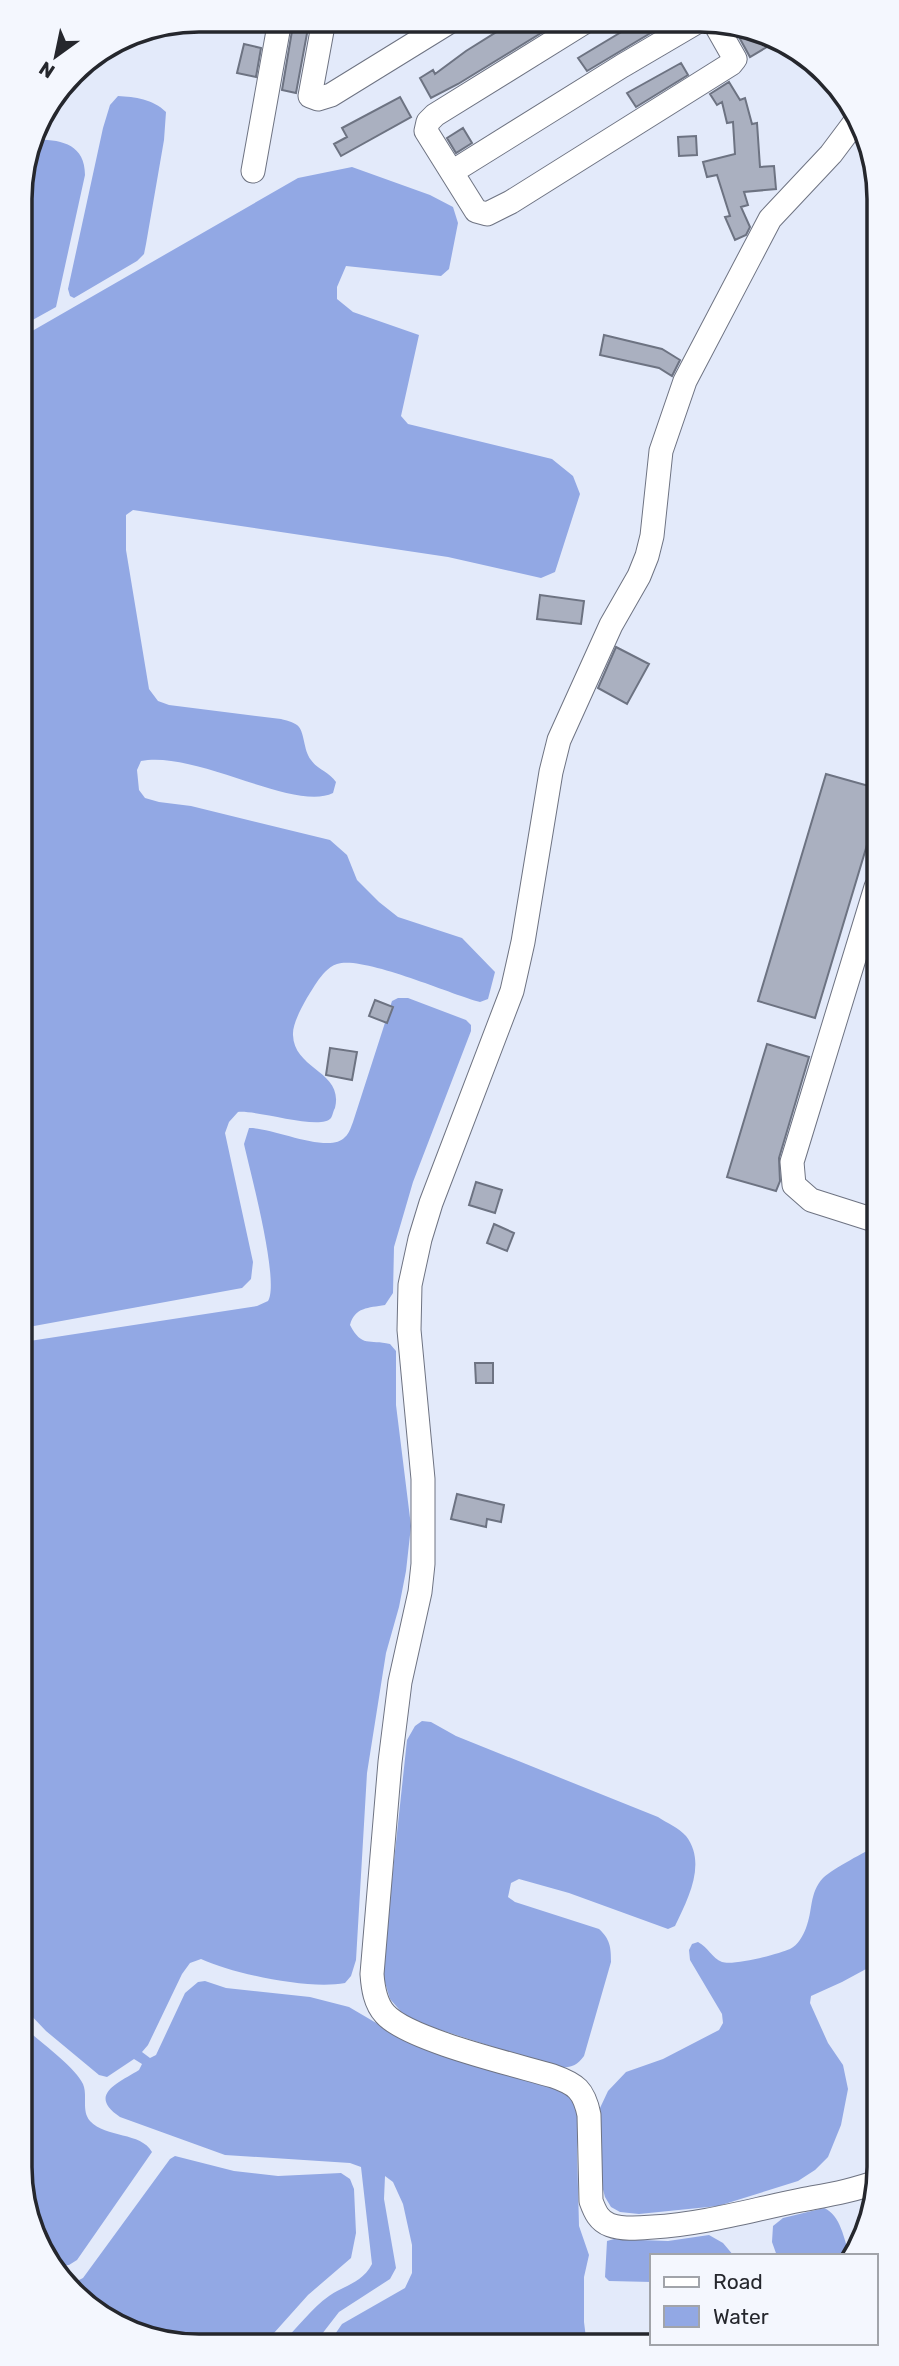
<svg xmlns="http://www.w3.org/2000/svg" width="899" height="2366" font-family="Rubik,sans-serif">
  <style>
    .water { fill: #92a8e4 }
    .building { fill: #aab0c0; stroke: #6d7382; stroke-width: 2 }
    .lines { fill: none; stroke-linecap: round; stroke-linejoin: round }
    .minor-casing { stroke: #6e7382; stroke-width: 25 }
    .minor { stroke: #fff; stroke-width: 23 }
    .rim { fill: none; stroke: #25272d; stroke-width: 3.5 }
  </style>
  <rect width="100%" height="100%" fill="#e3eafa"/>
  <!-- water -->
  <path class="water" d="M118,96C135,97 153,99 166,112L164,140L146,244L144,254L137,261L74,298L70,296L68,289L103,128L110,105Z
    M32,140C59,139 85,143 85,175L56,307L20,327V187Z
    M352,167L430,195L453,207L458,223L449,269L441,276L346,266L337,287V299L353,312L419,335L401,416L408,424L552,459L573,476L580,494L555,572L541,578L448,557L133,510L126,515V550L149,689L158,701L169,705L281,719C285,720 293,722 297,725C305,731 303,750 311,760C317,769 329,772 336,782L333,793C294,812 195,750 141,761L137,770L139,790L145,798L159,802L191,806L330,840L347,855L357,880L379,902L398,917L462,938L495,972L488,999L480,1002C450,994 362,955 337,964C328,967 322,975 317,982C309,994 292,1021 293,1035C294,1070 344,1071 335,1108C334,1109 332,1117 331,1118C321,1131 258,1110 238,1112L229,1122L225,1133L253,1262L251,1279L242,1288L23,1328L20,338L298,178Z
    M398,998H408L466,1020L471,1025V1031L413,1182L394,1247L393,1293L385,1305C368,1308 355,1307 350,1325C362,1348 369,1339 390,1344L396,1351V1405L411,1526L406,1571L399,1607L386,1653L367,1773L356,1960L351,1976L345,1983C309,1990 234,1974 201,1959L190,1963L182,1974L148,2045L142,2052L150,2058L156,2055L185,1993L198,1982L205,1981L226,1988L310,1997L349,2007L412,2044L448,2058L561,2086L573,2101L579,2121L577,2149L579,2226L589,2255L584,2277V2322L586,2338L588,2341L329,2343L342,2324L405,2288L412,2273V2245L403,2204L393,2182L385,2176L384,2199L396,2268L390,2279L339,2312L315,2343H282C297,2328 312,2308 329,2296C345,2285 362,2283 372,2264L361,2167L350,2163L225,2155L120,2117C87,2095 118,2083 139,2070L142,2064L134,2059L107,2077L99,2075L46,2031L25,2009L23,1342L257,1306L268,1301C280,1282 250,1171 244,1144L249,1128C272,1127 330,1155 345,1137C349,1134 351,1127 353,1122L392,1001Z
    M422,1721L431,1722L456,1736L658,1817C667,1823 679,1828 686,1836C707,1863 688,1899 675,1926L668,1929L569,1893L519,1879L511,1883L508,1897L515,1902L599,1929C610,1939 611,1947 611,1962L584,2056C576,2067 570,2068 556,2067L425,2025L404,2015L390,1999L384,1979V1954L407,1740L415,1726Z
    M878,1845L879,1962L842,1982L811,1996L810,2003L828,2043L843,2065L848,2089L841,2125L828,2157L815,2170L798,2181L718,2206L639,2214L620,2212L611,2207L605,2197L601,2182L599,2135L600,2108L608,2091L626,2072L663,2059L719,2030L723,2023L722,2014L690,1960L689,1950L692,1944L698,1942C708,1947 712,1958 722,1962C733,1966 779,1954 790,1949C798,1945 803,1936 806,1928C813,1911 809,1893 823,1878C834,1868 865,1852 878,1845Z
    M25,2028C39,2041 76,2068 83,2084C88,2096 81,2110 90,2121C106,2138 141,2132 152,2152L77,2260L69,2265L58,2266L25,2213Z
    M175,2156L234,2171L278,2176L341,2173L350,2179L354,2189L356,2233L351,2258L308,2295L265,2343H164L80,2302L69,2285L83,2278L170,2159Z
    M824,2208C841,2215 844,2240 850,2256H777L772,2242L773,2226L783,2218Z
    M709,2235L723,2243L734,2256H652V2282L609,2281L605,2277L607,2241L614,2239L668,2241Z"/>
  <!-- building -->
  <path class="building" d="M514,21L559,22L458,84L431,98L420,78L433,70L435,74L466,51Z
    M638,22H669L587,71L578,58Z
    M293,25L308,28L296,93L282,90Z
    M751,30L759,35L767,47L750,57L739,37Z
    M244,44L261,48L256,77L237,73Z
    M681,63L688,75L636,107L627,93Z
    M729,82L740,100L745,98L752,124L757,123L760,167L774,166L776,189L744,192L748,205L741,207L750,227L746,235L735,240L725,217L730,216L717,175L707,177L703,162L735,154L733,122L727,123L722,102L717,105L710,94Z
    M400,97L411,117L341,156L334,144L347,137L342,128Z
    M463,128L472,143L456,153L447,138Z
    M696,136L697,155L679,156L678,137Z
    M604,335L662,349L680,360L672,376L659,368L600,355Z
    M540,595L584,601L581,624L537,619Z
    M616,647L649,664L627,704L598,688Z
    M826,774L876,788V815L815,1018L758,1001Z
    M375,1000L393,1007L387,1023L369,1016Z
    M767,1044L809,1057L779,1158L780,1181L776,1191L727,1177Z
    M330,1048L357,1052L352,1080L326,1075Z
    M476,1182L502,1190L495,1213L469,1205Z
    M494,1224L514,1233L507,1251L487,1243Z
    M475,1363H493V1383H476Z
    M457,1494L504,1505L501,1522L487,1519L486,1527L451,1519Z"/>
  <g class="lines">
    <defs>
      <path id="minor" d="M324,20L310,96L318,99L331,95L451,21
        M585,22L435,115L428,122L426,131L476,211L487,214L511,202L731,64L735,59L714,22
        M855,122L831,154L770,219L685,381L661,451L652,536L647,556L639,576L611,625L559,740L551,772L523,942L512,991L431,1203L420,1239L410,1285L409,1330L423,1479V1564L420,1592L400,1682L390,1762L372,1974C373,1988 375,2003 385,2014C408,2040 516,2065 553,2076C576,2084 584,2090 589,2115L591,2201C595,2212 599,2221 610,2225C623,2230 640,2228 653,2227C704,2224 751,2210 801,2200C827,2195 853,2191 879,2181
        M253,171L280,20
        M452,172L622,66L697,22
        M876,887L792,1162L794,1185L811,1200L877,1221"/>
    </defs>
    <!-- minor casing -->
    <use href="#minor" class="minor-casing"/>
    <!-- minor -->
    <use href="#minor" class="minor"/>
  </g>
  <!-- crop -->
  <path d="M0 0H899V2366H0ZM199 32H700A167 167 0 0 1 867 199V2167A167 167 0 0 1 700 2334H199A167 167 0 0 1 32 2167V199A167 167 0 0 1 199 32Z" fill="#f4f7fe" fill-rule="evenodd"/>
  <path class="rim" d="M199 32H700A167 167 0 0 1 867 199V2167A167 167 0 0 1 700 2334H199A167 167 0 0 1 32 2167V199A167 167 0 0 1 199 32Z"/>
  <!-- legend -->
  <rect x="650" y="2254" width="228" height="91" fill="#f4f7fe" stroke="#a1a4aa" stroke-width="2"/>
  <rect x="664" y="2277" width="35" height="10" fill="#ffffff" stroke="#a1a4aa" stroke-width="2"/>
  <text x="713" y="2289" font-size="21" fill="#25272d">Road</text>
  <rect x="664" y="2306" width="35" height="21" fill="#92a8e4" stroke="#a1a4aa" stroke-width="2"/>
  <text x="713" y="2324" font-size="21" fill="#25272d">Water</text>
  <!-- north arrow -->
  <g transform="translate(56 56) rotate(213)" stroke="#f4f7fe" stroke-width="5" paint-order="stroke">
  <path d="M0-5L12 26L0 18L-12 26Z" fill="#25272d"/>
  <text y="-10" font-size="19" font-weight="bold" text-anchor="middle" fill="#25272d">N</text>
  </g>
</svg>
